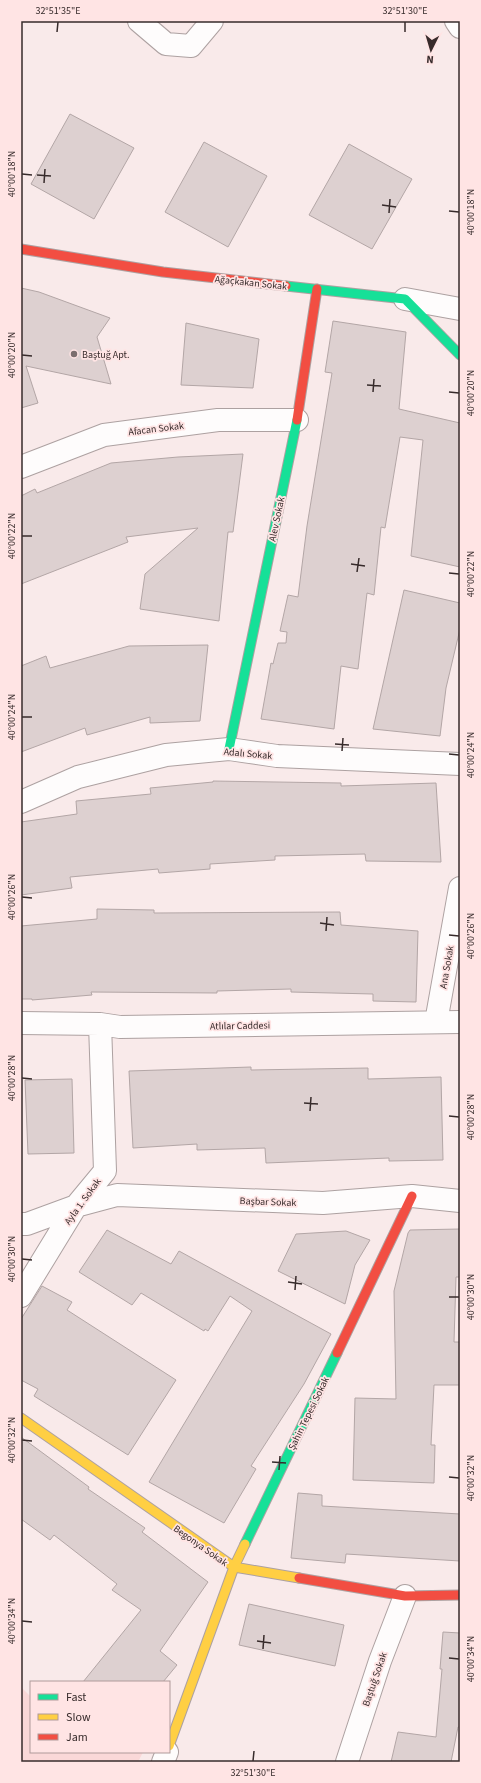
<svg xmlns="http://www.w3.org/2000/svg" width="481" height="1783" font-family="'Source Sans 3',sans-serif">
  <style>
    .green { fill: #fad8d8 }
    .building { fill: #ddd0d0; stroke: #b3a6a6 }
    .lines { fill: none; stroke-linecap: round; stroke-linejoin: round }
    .street-casing { stroke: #ada1a1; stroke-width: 24 }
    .fast-casing { stroke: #ada1a1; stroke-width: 11 }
    .slow-casing { stroke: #ada1a1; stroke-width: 11 }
    .jam-casing { stroke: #ada1a1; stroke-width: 11 }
    .street { stroke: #fefcfc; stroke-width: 22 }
    .fast { stroke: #16e098; stroke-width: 9 }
    .slow { stroke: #ffcf43; stroke-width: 9 }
    .jam { stroke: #f24e42; stroke-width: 9 }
    .ticks { fill: none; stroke: #372b2b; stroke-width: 1.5 }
    .poi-dot { fill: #7b6e6e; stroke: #ffe4e4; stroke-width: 1.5 }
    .labels { text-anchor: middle; stroke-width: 3.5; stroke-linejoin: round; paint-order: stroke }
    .street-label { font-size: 10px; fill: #372b2b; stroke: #ffe4e4 }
    .poi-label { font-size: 10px; fill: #372b2b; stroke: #ffe4e4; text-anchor: start }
    .neatline { fill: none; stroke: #372b2b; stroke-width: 1.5 }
    .ticks-label { font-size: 10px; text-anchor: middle; fill: #372b2b }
  </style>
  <rect width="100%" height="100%" fill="#f9eaea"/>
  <!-- green -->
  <path class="green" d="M21,1687L31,1697V1752H143L138,1762H21Z"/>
  <!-- building -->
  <path class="building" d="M70,114L134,148L94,219L31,184Z
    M204,142L267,176L228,247L165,212Z
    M349,144L412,179L372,249L309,215Z
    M21,288L39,292L110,318L97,337L111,384L26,366L38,403L21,408Z
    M333,321L406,332L399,409L460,423V567L411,556L423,440L400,437L385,528L381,527L374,595L367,593L358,669L341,666L334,729L261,719L271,663L273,664L278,643H286L287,632L280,631L288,595L298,597L307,526L332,373L325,372Z
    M186,323L259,339L253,388L181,385Z
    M243,454L233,532H228L219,621L140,609L145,574L198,528L126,537L128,542L21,584V496L35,489L37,493L111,463L178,457Z
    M404,590L460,603V629L446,688L440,736L373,729Z
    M208,645L200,721L150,723V717L87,735L85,728L21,752V666L46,656L50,668L129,646Z
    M213,781L341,783V786L436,783L441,862L366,861L365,854L275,856V860L210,864V869L159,873L158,869L70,877L72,888L21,895V822L77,814L76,801L151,794L150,788L213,782Z
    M97,909L154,910V913L340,912L341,925L418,931L416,1002L373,1001V994L291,992V989L217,991V993L91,992L92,995L32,1000V999H21V926L97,919Z
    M251,1067V1070L368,1068V1079L441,1077L443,1160L389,1161V1158L266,1163L265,1148L197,1150V1144L133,1148L129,1071Z
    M72,1079L74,1153L28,1154L25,1080Z
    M460,1229V1277H456L454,1342H460V1385H434L431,1445H435L434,1483L353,1480L355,1398L396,1399L394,1291L408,1233L410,1230Z
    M107,1230L171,1264L179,1251L331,1334L304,1384L251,1466L256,1469L224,1523L149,1482L252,1311L230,1296L208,1331L205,1329L204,1331L141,1293L132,1305L79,1272Z
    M346,1231L370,1240L355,1265L345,1304L278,1271L296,1234Z
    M42,1286L72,1302L67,1310L176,1380L128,1455L34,1396L38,1389L21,1380V1319Z
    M21,1437L89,1487L88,1489L145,1528L142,1532L208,1582L160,1651L177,1665L163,1682H83L141,1610L112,1590L117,1584L54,1535L50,1540L21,1519Z
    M298,1493L322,1495V1506L460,1514V1561L346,1554L345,1563L291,1558Z
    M249,1604L344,1625L335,1666L239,1645Z
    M443,1632L460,1633V1727H458L451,1762H391L398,1732L436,1737L442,1669H440Z"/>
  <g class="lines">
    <defs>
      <path id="street" d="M139,21L166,44L191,46L212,21
        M456,21L460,27
        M405,299L460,309
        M21,467L104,435L218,420H297
        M21,802L78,777L166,755L229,749L277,756L460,764
        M436,1022L460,888
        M21,1023L100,1024L120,1027L460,1022
        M21,1224H27L76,1206L117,1195L323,1203L412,1196L460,1201
        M21,1296L76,1206L105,1171L100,1024
        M163,1762L167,1752
        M347,1762L380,1661L405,1596"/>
      <path id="fast" d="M286,286L405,299L460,355
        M229,749L297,420
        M245,1544L337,1353"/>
      <path id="slow" d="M21,1418L234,1567L299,1578
        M169,1746L234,1567L245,1544"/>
      <path id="jam" d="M21,249L163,272L286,286
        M297,420L317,289
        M337,1353L412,1196
        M299,1578L405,1596L460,1595"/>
    </defs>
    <!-- street casing -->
    <use href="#street" class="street-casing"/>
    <!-- fast casing -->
    <use href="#fast" class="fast-casing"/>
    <!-- slow casing -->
    <use href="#slow" class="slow-casing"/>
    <!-- jam casing -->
    <use href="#jam" class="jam-casing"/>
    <!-- street -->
    <use href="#street" class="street"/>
    <!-- fast -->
    <use href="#fast" class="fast"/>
    <!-- slow -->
    <use href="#slow" class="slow"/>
    <!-- jam -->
    <use href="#jam" class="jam"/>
  </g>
  <!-- ticks -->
  <path class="ticks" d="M57,32L58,22M405,32V22M22,174L32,175M37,175L51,176M44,183L45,169M382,205L396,207M449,211L459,212M389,213L390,199M22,355L32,356M367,385L381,386M373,392L374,379M449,392L459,393M22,536H32M351,564L365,566M357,572L359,558M449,573L459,574M22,717H32M335,744L349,745M342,751L343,738M449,754L459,755M22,897L32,898M320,923L334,925M326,931L327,917M449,935L459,936M22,1078L32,1079M304,1103L318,1104M310,1111L311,1097M449,1116L459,1117M22,1259L32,1260M288,1282L302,1284M295,1290L296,1276M449,1297H459M22,1440L32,1441M272,1462L286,1463M279,1470L280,1456M449,1477L459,1478M22,1621L32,1622M257,1641L271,1643M263,1649L264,1635M449,1658L459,1659M253,1761L254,1751"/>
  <!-- markers -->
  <circle class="poi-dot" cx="74" cy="354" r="4"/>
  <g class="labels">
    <!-- street labels -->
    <g class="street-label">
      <text transform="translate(251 282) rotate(6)" y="4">Ağaçkakan Sokak</text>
      <text transform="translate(156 428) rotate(-7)" y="4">Afacan Sokak</text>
      <text transform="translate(276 519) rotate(-78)" y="4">Alev Sokak</text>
      <text transform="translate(248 753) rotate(5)" y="4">Adalı Sokak</text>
      <text transform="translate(446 967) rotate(-80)" y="4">Ana Sokak</text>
      <text transform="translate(240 1025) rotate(-1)" y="4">Atlılar Caddesi</text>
      <text transform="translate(82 1201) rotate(-54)" y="4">Ayla 1. Sokak</text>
      <text transform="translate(268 1201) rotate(2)" y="4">Başbar Sokak</text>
      <text transform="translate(308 1413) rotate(-64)" y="4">Şahin Tepesi Sokak</text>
      <text transform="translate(201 1545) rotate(35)" y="4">Begonya Sokak</text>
      <text transform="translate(374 1679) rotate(-71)" y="4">Baştuğ Sokak</text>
    </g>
    <!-- poi labels -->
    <g class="poi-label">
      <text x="82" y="358">Baştuğ Apt.</text>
    </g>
  </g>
  <!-- border -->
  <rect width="481" height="1783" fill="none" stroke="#ffe4e4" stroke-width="44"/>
  <!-- legend -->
  <rect x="30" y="1681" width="140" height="72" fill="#ffe4e4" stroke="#af9a9a"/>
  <rect x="38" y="1694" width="20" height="6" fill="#16e098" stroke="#af9a9a"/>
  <text x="66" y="1701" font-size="12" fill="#372b2b">Fast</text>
  <rect x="38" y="1714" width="20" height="6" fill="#ffcf43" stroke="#af9a9a"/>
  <text x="66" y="1721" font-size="12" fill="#372b2b">Slow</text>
  <rect x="38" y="1734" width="20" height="6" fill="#f24e42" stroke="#af9a9a"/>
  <text x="66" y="1741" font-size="12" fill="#372b2b">Jam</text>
  <!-- north arrow -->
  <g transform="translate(431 50) rotate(185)" stroke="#ffe4e4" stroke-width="3" paint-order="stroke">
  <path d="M0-3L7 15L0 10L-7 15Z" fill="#372b2b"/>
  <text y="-6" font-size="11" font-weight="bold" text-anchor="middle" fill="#372b2b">N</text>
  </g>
  <rect x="22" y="22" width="437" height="1739" class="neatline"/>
  <g class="ticks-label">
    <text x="58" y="14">32°51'35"E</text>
    <text x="405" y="14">32°51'30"E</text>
    <text transform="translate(11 174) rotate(-90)" y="4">40°00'18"N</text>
    <text transform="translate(470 212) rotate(-90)" y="4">40°00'18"N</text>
    <text transform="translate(11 355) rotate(-90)" y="4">40°00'20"N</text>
    <text transform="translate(470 393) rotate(-90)" y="4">40°00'20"N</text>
    <text transform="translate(11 536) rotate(-90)" y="4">40°00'22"N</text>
    <text transform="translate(470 574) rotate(-90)" y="4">40°00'22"N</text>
    <text transform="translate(11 717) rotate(-90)" y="4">40°00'24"N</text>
    <text transform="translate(470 755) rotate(-90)" y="4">40°00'24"N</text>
    <text transform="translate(11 897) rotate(-90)" y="4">40°00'26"N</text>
    <text transform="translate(470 936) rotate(-90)" y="4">40°00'26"N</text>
    <text transform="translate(11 1078) rotate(-90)" y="4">40°00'28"N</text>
    <text transform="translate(470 1117) rotate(-90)" y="4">40°00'28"N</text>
    <text transform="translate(11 1259) rotate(-90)" y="4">40°00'30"N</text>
    <text transform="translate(470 1297) rotate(-90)" y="4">40°00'30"N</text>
    <text transform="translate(11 1440) rotate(-90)" y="4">40°00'32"N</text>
    <text transform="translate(470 1478) rotate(-90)" y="4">40°00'32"N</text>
    <text transform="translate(11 1621) rotate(-90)" y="4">40°00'34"N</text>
    <text transform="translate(470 1659) rotate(-90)" y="4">40°00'34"N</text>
    <text x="253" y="1776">32°51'30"E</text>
  </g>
</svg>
